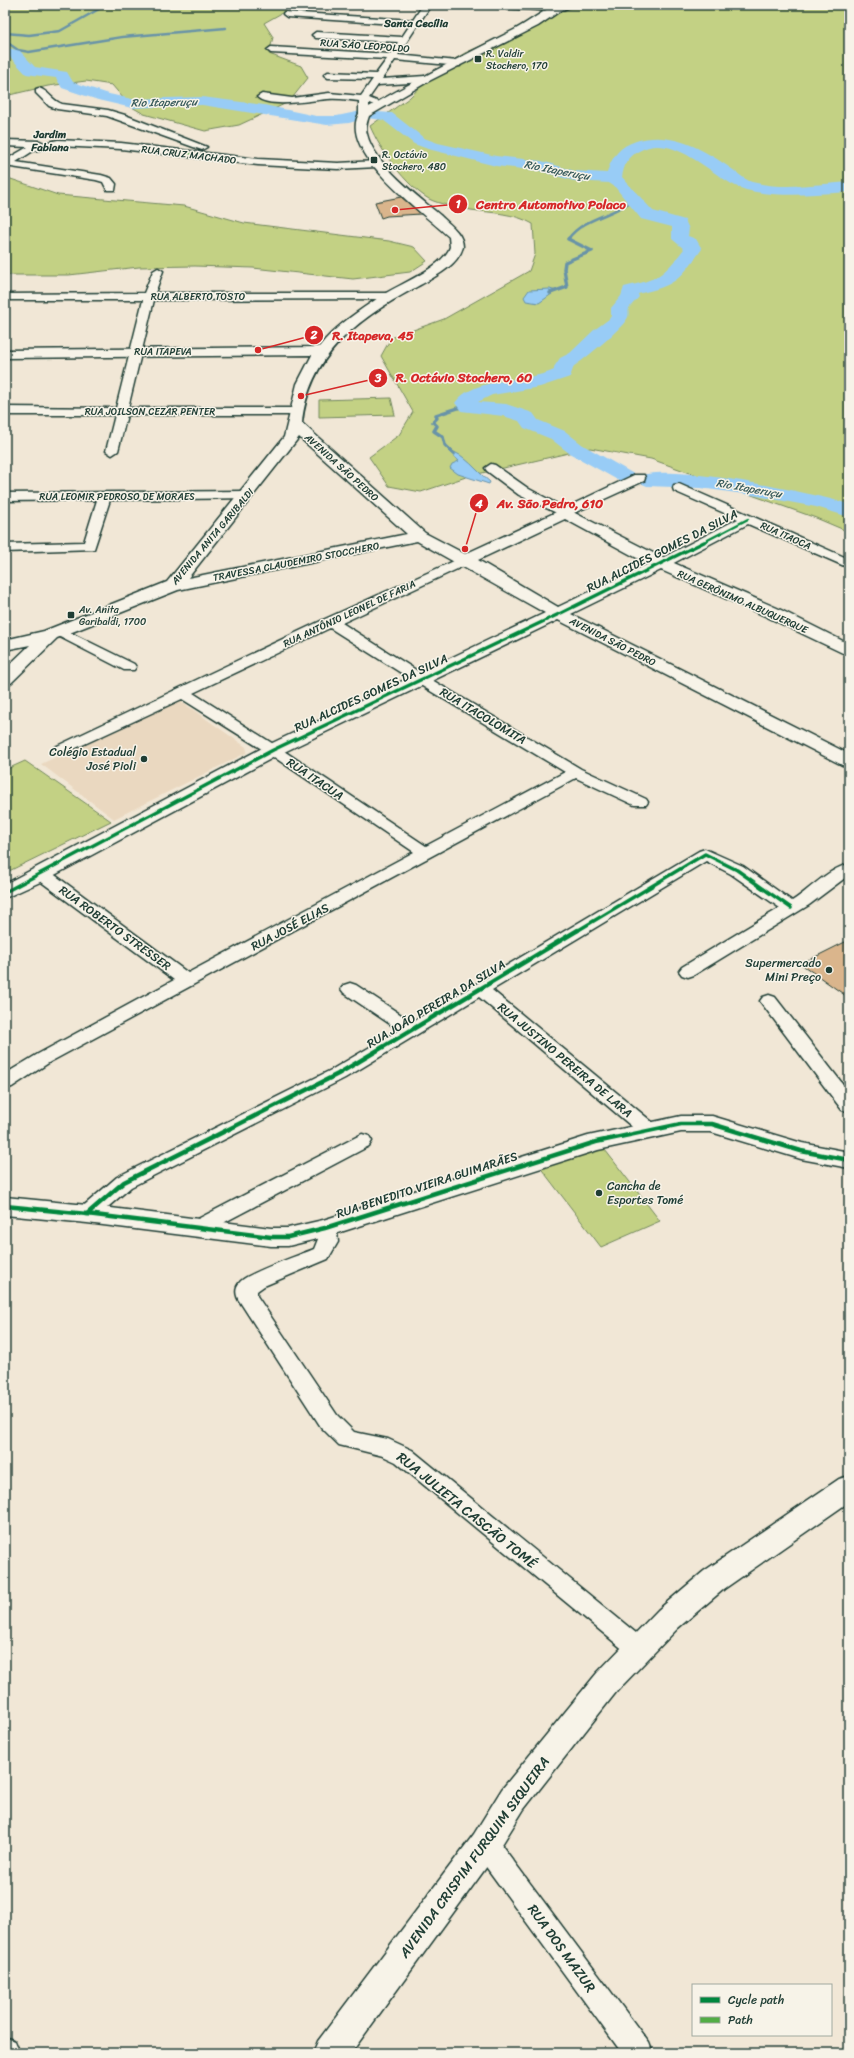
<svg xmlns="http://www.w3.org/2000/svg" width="854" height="2058" font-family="Sriracha,sans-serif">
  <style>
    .built { fill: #ead8c0 }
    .green { fill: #c3d184; stroke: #71875c }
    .water { fill: #98ccf6; stroke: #6893a8 }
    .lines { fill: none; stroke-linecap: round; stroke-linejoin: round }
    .stream-far1 { stroke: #6893a8; stroke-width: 2.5 }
    .stream { stroke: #6893a8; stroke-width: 3.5 }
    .river { fill: #98ccf6; fill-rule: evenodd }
    .building { fill: #dab58c; stroke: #1f3d34 }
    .street-casing { stroke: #1f3d34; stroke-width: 3 }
    .secondary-casing { stroke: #1f3d34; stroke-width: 3 }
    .street { fill: #f7f3e8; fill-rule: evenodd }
    .secondary { fill: #f7f3e8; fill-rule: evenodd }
    .quiet { stroke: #52ad45; stroke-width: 1.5; stroke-dasharray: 3 1.5; stroke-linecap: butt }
    .cycleway-far2-casing { stroke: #f7f3e8; stroke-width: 4 }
    .cycleway-far1-casing { stroke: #f7f3e8; stroke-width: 5.5 }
    .cycleway-casing { stroke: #f7f3e8; stroke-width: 7 }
    .cycleway-far2 { stroke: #00873e; stroke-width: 2.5 }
    .cycleway-far1 { stroke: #00873e; stroke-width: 3.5 }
    .cycleway { stroke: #00873e; stroke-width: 4.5 }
    .poi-dot { fill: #1f3d34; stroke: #f7f3e8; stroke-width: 1.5 }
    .labels { text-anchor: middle; stroke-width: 3; stroke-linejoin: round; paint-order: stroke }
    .far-street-label { font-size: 10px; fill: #1f3d34; stroke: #f7f3e8 }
    .far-poi-label { font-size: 10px; fill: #1f3d34; stroke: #f7f3e8; text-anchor: start }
    .far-neighbourhood-label { font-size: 11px; font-weight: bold; fill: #1f3d34; stroke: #f7f3e8 }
    .far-water-label { font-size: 11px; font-style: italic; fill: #375a5b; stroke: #f7f3e8 }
    .street-label { font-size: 12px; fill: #1f3d34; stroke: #f7f3e8 }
    .poi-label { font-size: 12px; fill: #1f3d34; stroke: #f7f3e8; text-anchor: end }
    .near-street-label { font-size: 14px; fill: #1f3d34; stroke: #f7f3e8 }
    .leader { fill: none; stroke: #d62828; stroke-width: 1.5 }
    .callout-dot { fill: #d62828; stroke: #f7f3e8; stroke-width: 1.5 }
    .mark-label { font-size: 12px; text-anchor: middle; font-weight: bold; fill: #fff }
    .callout-label { font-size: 13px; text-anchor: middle; font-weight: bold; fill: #d62828; stroke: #f7f3e8; stroke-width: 3; stroke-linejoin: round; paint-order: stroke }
  </style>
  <rect width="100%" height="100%" fill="#f1e7d6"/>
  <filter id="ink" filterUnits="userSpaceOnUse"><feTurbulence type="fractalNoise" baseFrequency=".025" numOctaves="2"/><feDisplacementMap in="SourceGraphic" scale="8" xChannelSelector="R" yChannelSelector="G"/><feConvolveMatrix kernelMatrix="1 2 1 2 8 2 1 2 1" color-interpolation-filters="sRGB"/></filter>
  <g filter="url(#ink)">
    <!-- built -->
    <path class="built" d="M179,700L246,747L247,751L246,753L114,819L41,764Z"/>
    <!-- green -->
    <path class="green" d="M5,5H296L264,23L273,37L269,54L301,66L308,78L289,102L239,125L205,131L144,114L130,106L112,85L86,81L48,86L5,96Z
      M572,5H849V532L816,518L651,459L590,448L469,476L421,492L389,486L369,457L399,435L413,412L381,356L391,338L444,319L529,271L535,254L533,224C514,213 493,213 471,210C460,208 438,204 429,199C406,186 380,150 370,126L409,98L440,68L465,53Z
      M5,177L58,195L184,206L244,223L389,241L414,247L427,261L410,272L353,279L253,268L195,266L139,267L69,275H5Z
      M391,398L395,415L319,417V400Z
      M25,761L111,821L5,873V770Z
      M602,1146L660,1221L601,1247L539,1166Z"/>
    <!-- water -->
    <path class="water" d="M550,289L556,291L539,303L526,301L524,297L529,290Z
      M450,449C454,453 460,454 464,458C473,465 481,475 490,482L489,484L458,474L450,468L452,464L459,461L449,452Z"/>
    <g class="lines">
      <!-- stream-far1 -->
      <path class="stream-far1" d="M5,33L29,35L60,31L106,5
        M5,41L18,50L29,52L122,37L226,28
        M568,239C584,217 613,216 633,200"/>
      <!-- stream -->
      <path class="stream" d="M550,293L567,287L564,269L565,262L592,251L568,239L569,238
        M454,454L445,445L443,437L434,431L437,426L433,422L437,418L436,415L467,405"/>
      <!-- river -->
      <path class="river" d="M5,47L20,51L35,67L67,72L73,82L109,94L132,99L202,97L264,105L316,116H337L361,111L392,113L424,138L438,143L496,156L542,161L575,171L607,173C611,157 620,146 636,141C669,130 702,148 729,167C737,172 743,179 752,182C783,190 817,184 849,182V192C814,194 780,198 746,190C715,182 676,130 639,151C628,157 624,165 622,177L653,211L685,220L689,229L688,236L696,239L702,249C679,281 676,285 638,294L639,297L629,308C628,311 629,315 628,317C626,325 582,362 574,366L570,377L540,387L492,395L478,402L506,404L533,413L538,420L565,431L583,445L639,477C662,461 818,494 849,504V517L816,507L752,495L700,488L647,486L638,482L630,485L623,483L569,453L551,439L524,428L519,421L503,416L461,411L455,403C474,376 525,383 554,370V367L560,358L570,353L594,330L609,319L611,316V308L621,296L624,287C658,279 662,277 684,249L672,239V227L641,219L615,187L609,183L574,181L540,171L496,166L428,149L414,144L383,120L366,118L349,123L327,125L202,105L132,108L98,100L62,88L56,78L26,74L10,57L5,55Z"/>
    </g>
    <!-- building -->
    <path class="building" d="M401,197L421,214L387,216L381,218L375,202Z
      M849,940V998L801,964Z"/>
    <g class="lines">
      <defs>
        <path id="street" d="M423,5H431L398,55L457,61L460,62V66L395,60L382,79L425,76L429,79L425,82L378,85L369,98L379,102L374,105L369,103V114L364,117L359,114V101C349,100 338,98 328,99C313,100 269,109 257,97L262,94L292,98L329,93L361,96L373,79L328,78L324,75L328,72L376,74L387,59L271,53L267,50L271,47L390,54L398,42L316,38L312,35L316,32L402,37L410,25L287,17L283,14L284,12L413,20Z
          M483,5C496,5 553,3 560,9L556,11L487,7Z
          M39,88C48,91 53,101 62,104L108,110L125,115L207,147L202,150L199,149L107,116L57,109L49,106L36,93V89Z
          M5,140L40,141L44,143L58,140L121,143L258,159L338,163L377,161L382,164L377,167L338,169L258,165L121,149L58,146L33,151L16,162L101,175L111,178L116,184L115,190H107L103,182L96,180L5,166V160L28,147L5,146Z
          M158,268L163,271L155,293H390L396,296L390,299L154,300L128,408H296L300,409L302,412L300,415H127L118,451L112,455L106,451L115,415H5V407L116,408L143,300H5V294L144,293L153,271Z
          M491,464L495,465L529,489L565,508L634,475H644L645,478L644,481L565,517L519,495L487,471L485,468Z
          M679,484L849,559V568L748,524L666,567H656L654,564L656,561L738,519L674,491L673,488L674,485Z
          M246,491L252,495L251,498L110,500L94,549L5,552V544L84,542L97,500L5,501V493Z
          M465,556L470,557L472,560L470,563L342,623L427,677L581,769L646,799L648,802L646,805H634L576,778L50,1062L12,1087L5,1089V1074L38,1054L174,980L36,878L34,874L36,870L42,869L48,870L188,973L414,852L268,753L182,699L65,753H55L52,750L55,747L325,619ZM330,628L417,683L565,772L426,846L278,747L193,693Z
          M59,627L134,664L136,667L134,670H124L54,634L52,631L54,628Z
          M705,849L743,866L792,901C811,889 826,870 849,864V875L809,905L694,975L688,977L682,975L679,971L682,967L780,908L731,874L706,861L492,990L657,1126L659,1131L657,1136L650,1138L643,1136L479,997L345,1078L131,1187L94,1219L87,1221L80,1219L77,1214L80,1209L117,1177L331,1070L399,1030L344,993L341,989L344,985L350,983L356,985L412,1022L699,851Z
          M769,995L775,997L849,1092V1111L842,1110L763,1005L760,1001L763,997Z
          M362,1134L369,1136L372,1141L369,1146L206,1232L199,1234L192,1232L189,1227L192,1222Z
          M325,1221L332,1223L337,1232L338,1242L328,1259L264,1286L257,1291V1296L337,1415L354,1432L388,1439L412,1450L647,1642L651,1649L647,1656L639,1659L631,1656L396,1462L383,1456L339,1445L321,1427L240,1302C236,1297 234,1288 240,1282C247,1273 300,1255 314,1249L318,1239L315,1228L318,1223Z
          M485,1832L494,1835L649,2043L653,2053H622L476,1853L472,1844L476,1835Z
          M5,2037L15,2041L20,2053H5Z"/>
        <path id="secondary" d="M558,5H574L560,11L538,26L429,81L369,116C367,122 365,128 367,134C374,164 418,196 441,216C450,225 463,233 463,247C457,268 430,279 413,289C357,319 309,356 302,423L425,533L465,554L565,508L667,560L777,608L849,644V656L765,616L661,570L571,614L849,754V767L842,765L558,620L280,754L49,878L5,898V884L266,746L545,613L417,541L178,590L57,638L11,683L5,684V669L30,645L5,650V640L44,631L167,582L284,437L297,384L312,355L5,358V350L319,347C335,326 359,311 381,296C398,285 444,267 450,247L449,237C425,214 335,150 360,112C410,83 462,56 514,30C528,23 543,10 558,5ZM299,437L407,534L188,578L296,441ZM565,519L648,564L558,607L478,560Z
          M681,1116H712L802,1143L849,1152V1168L801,1159L711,1132H681L598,1150L325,1237L288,1246H271L87,1223L5,1215V1197L87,1205L271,1228H288L323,1220L588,1136Z
          M849,1476V1502L724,1589L678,1628L617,1691L524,1809L496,1854L351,2053H313L318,2041L474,1834L502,1789L597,1673L658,1610L704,1571L839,1479Z"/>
      </defs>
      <!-- street casing -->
      <use href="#street" class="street-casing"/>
      <!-- secondary casing -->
      <use href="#secondary" class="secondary-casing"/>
      <!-- street -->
      <use href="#street" class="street"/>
      <!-- secondary -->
      <use href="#secondary" class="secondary"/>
      <!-- quiet -->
      <path class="quiet" d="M171,151L208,156"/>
      <defs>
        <path id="cycleway-far2" d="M702,543L748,519"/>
        <path id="cycleway-far1" d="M5,892L273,750L559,614L704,542
          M577,931L705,854L737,870L791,908"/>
        <path id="cycleway" d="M5,1206L87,1214L271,1237H288L325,1228L596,1142L681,1124H712L801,1151L849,1160
          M87,1214L124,1182L338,1074L578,930"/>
      </defs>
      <!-- cycleway-far2 casing -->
      <use href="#cycleway-far2" class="cycleway-far2-casing"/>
      <!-- cycleway-far1 casing -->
      <use href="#cycleway-far1" class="cycleway-far1-casing"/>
      <!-- cycleway casing -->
      <use href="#cycleway" class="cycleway-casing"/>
      <!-- cycleway-far2 -->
      <use href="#cycleway-far2" class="cycleway-far2"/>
      <!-- cycleway-far1 -->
      <use href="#cycleway-far1" class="cycleway-far1"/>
      <!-- cycleway -->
      <use href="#cycleway" class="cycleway"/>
    </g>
  </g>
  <!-- markers -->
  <g class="poi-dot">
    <rect x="474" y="55" width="8" height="8" rx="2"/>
    <rect x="370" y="156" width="8" height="8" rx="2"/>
    <rect x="67" y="611" width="8" height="8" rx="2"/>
    <circle cx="144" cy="759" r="4"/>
    <circle cx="829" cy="970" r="4"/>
    <circle cx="599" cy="1193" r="4"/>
  </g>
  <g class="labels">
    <!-- far-street labels -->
    <g class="far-street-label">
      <text transform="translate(365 45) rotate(4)" y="4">RUA SÃO LEOPOLDO</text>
      <text transform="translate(189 154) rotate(7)" y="4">RUA CRUZ MACHADO</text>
      <text x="198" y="300">RUA ALBERTO TOSTO</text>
      <text x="163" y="355">RUA ITAPEVA</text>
      <text x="150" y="415">RUA JOILSON CEZAR PENTER</text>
      <text transform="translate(342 467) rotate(42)" y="4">AVENIDA SÃO PEDRO</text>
      <text x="117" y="500">RUA LEOMIR PEDROSO DE MORAES</text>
      <text transform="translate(786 535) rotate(24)" y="4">RUA ITAOCA</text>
      <text transform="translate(212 536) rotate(-50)" y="4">AVENIDA ANITA GARIBALDI</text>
      <text transform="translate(296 561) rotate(-11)" y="4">TRAVESSA CLAUDEMIRO STOCCHERO</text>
      <text transform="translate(743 601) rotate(24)" y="4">RUA GERÔNIMO ALBUQUERQUE</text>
      <text transform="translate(349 613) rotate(-25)" y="4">RUA ANTÔNIO LEONEL DE FARIA</text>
      <text transform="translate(613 641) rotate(27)" y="4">AVENIDA SÃO PEDRO</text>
    </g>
    <!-- far-poi labels -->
    <g class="far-poi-label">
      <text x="486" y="57">R. Valdir<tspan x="486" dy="12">Stochero, 170</tspan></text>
      <text x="382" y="158">R. Octávio<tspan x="382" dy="12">Stochero, 480</tspan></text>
      <text x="79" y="613">Av. Anita<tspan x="79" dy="12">Garibaldi, 1700</tspan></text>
    </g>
    <!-- far-neighbourhood labels -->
    <g class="far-neighbourhood-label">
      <text x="416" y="27">Santa Cecília</text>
      <text x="50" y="138">Jardim<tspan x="50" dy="13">Fabiana</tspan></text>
    </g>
    <!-- far-water labels -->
    <g class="far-water-label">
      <text transform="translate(164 102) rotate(-1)" y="4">Rio Itaperuçu</text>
      <text transform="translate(557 170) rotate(11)" y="4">Rio Itaperuçu</text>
      <text transform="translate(749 488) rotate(10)" y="4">Rio Itaperuçu</text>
    </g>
    <!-- street labels -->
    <g class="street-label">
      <text transform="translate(662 551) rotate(-27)" y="4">RUA ALCIDES GOMES DA SILVA</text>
      <text transform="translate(371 693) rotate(-25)" y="4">RUA ALCIDES GOMES DA SILVA</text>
      <text transform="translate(483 716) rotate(31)" y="4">RUA ITACOLOMITA</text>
      <text transform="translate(315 779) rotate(34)" y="4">RUA ITACUA</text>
      <text transform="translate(290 927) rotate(-28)" y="4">RUA JOSÉ ELIAS</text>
      <text transform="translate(115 928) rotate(36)" y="4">RUA ROBERTO STRESSER</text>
      <text transform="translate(436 1004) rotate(-31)" y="4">RUA JOÃO PEREIRA DA SILVA</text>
      <text transform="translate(565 1060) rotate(40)" y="4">RUA JUSTINO PEREIRA DE LARA</text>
      <text transform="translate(427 1185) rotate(-18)" y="4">RUA BENEDITO VIEIRA GUIMARÃES</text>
    </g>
    <!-- poi labels -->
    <g class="poi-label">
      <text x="136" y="756">Colégio Estadual<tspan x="136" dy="14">José Pioli</tspan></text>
      <text x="821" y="967">Supermercado<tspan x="821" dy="14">Mini Preço</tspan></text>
      <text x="607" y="1190" text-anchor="start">Cancha de<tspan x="607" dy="14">Esportes Tomé</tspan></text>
    </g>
    <!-- near-street labels -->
    <g class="near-street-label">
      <text transform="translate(467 1510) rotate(39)" y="5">RUA JULIETA CASCÃO TOMÉ</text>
      <text transform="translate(474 1857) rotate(-54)" y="5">AVENIDA CRISPIM FURQUIM SIQUEIRA</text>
      <text transform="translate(562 1948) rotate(54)" y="5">RUA DOS MAZUR</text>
    </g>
  </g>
  <!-- callouts -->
  <path class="leader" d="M395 210L458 204M258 350L314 335M301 396L378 378M465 549L479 503"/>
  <g class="callout-dot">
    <circle cx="395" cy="210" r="4"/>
    <circle cx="258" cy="350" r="4"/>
    <circle cx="301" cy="396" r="4"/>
    <circle cx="465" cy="549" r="4"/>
    <circle cx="458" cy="204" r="10"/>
    <circle cx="314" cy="335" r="10"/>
    <circle cx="378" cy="378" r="10"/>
    <circle cx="479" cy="503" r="10"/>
  </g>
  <g class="mark-label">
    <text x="458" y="208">1</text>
    <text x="314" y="339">2</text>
    <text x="378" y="382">3</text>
    <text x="479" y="508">4</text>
  </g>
  <g class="callout-label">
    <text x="551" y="209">Centro Automotivo Polaco</text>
    <text x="373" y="340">R. Itapeva, 45</text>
    <text x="464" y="382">R. Octávio Stochero, 60</text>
    <text x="550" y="508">Av. São Pedro, 610</text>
  </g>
  <!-- margin -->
  <rect width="854" height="2058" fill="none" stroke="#f7f3e8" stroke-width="20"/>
  <rect x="10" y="10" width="834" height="2038" fill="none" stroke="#1f3d34" stroke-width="1.5" filter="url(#ink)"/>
  <!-- legend -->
  <rect x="692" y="1984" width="140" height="52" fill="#f7f3e8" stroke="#a1aaa0"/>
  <rect x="700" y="1997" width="20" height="6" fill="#00873e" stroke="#a1aaa0"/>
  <text x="728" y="2004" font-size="12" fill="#1f3d34">Cycle path</text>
  <rect x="700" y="2017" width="20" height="6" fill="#52ad45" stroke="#a1aaa0"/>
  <text x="728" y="2024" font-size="12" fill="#1f3d34">Path</text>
</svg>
